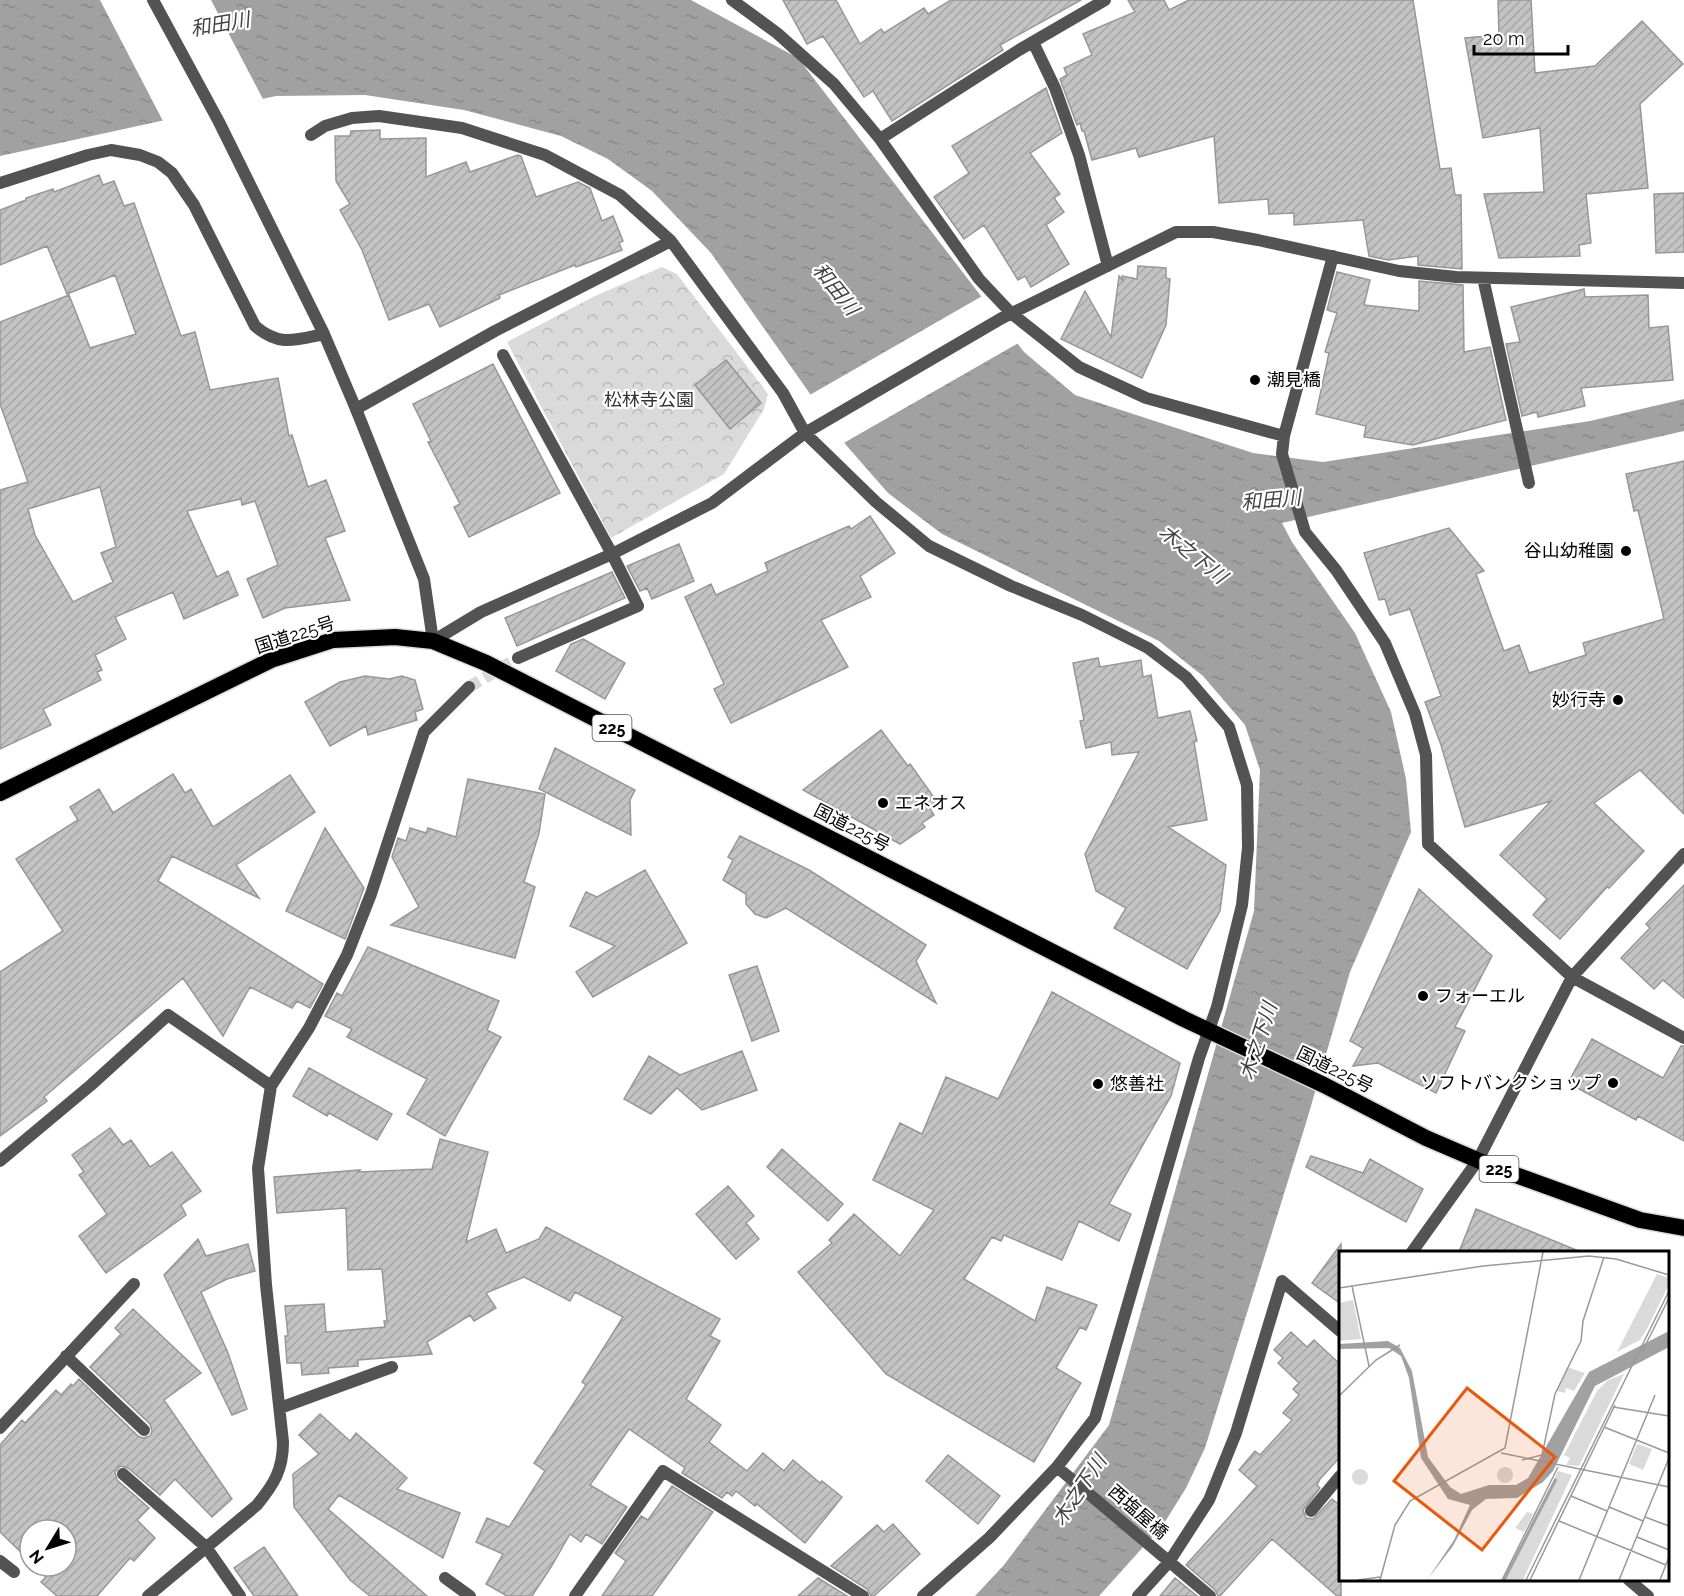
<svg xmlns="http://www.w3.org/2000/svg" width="1684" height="1596" font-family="Raleway,'Noto Sans JP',sans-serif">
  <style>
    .forest { fill: url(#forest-crowns) }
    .water { fill: url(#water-ripples) }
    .pier { fill: #fff }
    .building { fill: url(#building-hatch); stroke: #979797; stroke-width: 1.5; fill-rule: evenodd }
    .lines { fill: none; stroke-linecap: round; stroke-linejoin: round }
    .minor-tunnel { stroke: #d9d9d9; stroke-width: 12; stroke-dasharray: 12 6; stroke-linecap: butt }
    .trunk-casing { stroke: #dbdbdb; stroke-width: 19 }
    .minor { stroke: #535353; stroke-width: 12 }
    .tertiary { stroke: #535353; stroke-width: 12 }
    .trunk { stroke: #000; stroke-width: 16 }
    .poi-dot { fill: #000; stroke: #fff; stroke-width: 2 }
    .labels { text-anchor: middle; stroke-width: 4.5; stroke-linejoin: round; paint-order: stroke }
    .shield { fill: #fff; stroke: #4c4c4c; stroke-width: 1.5 }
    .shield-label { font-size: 16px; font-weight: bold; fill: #000 }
    .poi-label { font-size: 18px; fill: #000; stroke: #fff; text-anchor: start }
    .park-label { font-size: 18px; fill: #313131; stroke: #fff }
    .street-label { font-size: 18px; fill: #000; stroke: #fff }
    .water-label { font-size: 20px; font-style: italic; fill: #424242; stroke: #fff }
    .inset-river { fill: none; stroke: #a1a1a1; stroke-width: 3 }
    .inset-road { fill: none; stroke: #999; stroke-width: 1.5 }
    .view { fill: #e8590c; fill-opacity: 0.15; stroke: #e8590c; stroke-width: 3 }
    .inset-edge { fill: none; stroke: #000; stroke-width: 3 }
  </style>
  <defs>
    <pattern id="forest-crowns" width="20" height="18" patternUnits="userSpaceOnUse" patternTransform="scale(1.5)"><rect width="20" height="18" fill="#dadada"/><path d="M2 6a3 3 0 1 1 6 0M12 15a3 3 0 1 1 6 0" fill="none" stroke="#b9b9b9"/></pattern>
    <pattern id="water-ripples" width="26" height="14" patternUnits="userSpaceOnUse" patternTransform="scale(1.5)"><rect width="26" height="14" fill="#a1a1a1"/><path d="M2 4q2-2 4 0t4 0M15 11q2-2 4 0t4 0" fill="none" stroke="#898989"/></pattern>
    <pattern id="building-hatch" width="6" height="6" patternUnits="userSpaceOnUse" patternTransform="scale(1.5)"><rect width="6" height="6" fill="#c3c3c3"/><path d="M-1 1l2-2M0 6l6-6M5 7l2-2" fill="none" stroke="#a6a6a6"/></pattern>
  </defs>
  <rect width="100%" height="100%" fill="#fff"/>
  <!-- forest -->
  <path class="forest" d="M662,267L677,274L768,394L764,409L724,474L611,538L507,342L595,296Z"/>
  <!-- water -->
  <path class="water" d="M0,0H691L798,58L1024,352L1075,395L1253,453L1323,462L1590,421L1684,399V431L1282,523L1292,542L1355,633L1391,712L1406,779L1411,832L1350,972L1306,1123L1205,1448L1186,1488L1163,1525L1099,1596H975L1004,1565L1109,1425L1254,911L1260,770L1245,725L1203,676L1159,641L942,534L888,493L846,445L711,253L652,191L608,159L561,136L464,110L365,95L276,96L0,156Z"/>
  <!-- pier -->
  <path class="pier" d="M100,0H211L264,101L164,123Z
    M984,295L1020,342L842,444L808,396Z"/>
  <!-- building -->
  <path class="building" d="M783,0H836L860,44L881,29L884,33L924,8L928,14L951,0H1081L1000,45L1003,50L892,121L873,91L864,97L823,36L807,44Z
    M1128,0H1164L1169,10L1189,0H1413L1440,169L1451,168L1455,195H1461L1462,269L1418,265V256L1388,260L1369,256L1363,220L1294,225V213L1269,214L1268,199L1219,203L1214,136L1139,157L1136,148L1092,160L1084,131H1082L1080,123L1077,125L1060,79L1067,75L1064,68L1092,55L1083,34L1135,12Z
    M1498,0H1531L1535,73L1595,66L1642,21L1683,64L1640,104L1648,188L1586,194L1591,243L1579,245L1580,256L1499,258L1484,194L1544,192L1540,128L1483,138L1465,38L1499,35Z
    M1046,88L1062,133L1030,153L1060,194L1054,198L1064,212L1046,225L1069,264L1031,287L1025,276L1018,280L984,225L964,239L934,197L969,173L952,146Z
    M380,130V139L426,138V177L466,162L470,172L518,155L521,156L536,197L578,182L590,188L602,221L613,216L623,241L619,243L622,250L576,267L575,265L499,295L500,298L440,327L429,304L389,320L362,250L340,210L350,204L336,181L335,136H350L351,131Z
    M99,175L103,185L114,181L124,206L134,203L181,336L195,332L210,390L278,378L289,436L292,435L308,487L326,480L345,531L325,538L350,600L285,608L263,618L247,579L278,565L255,501L242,505L241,499L187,511L217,577L228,571L238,595L184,619L173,592L115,617L126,639L95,655L102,670L97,672L101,680L43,709L51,725L0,749V490L28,482L0,404V322L69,295L90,348L136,334L115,275L67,294L47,246L0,265V210L26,200V198L53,189L54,192ZM100,487L116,547L101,553L113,582L73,602L35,535L28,509Z
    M1684,193V252L1656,253L1654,194Z
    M1138,266L1166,268V278L1170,279L1166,325L1142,378L1061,339L1085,291L1111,337L1119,276L1123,281L1122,276L1137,279Z
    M1337,272L1370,280L1364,305L1419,311V281L1463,285L1464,352L1490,347L1506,420L1413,445L1364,437L1366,426L1316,414L1329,353L1325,352L1337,313L1327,310Z
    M1584,289L1585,297L1648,295L1649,328L1668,326L1673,380L1581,388L1585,406L1538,417L1537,412L1522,416L1506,344L1520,342L1511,307Z
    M726,360L761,403L730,429L695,385Z
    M493,364L560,493L469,537L454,507L460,504L428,442L431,441L413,404Z
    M1684,461V814L1640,770L1594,803L1644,851L1609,888L1607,887L1560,939L1533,915L1547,899L1500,855L1551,801L1465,827L1441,745L1425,702L1441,696L1410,609L1390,615L1385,599L1379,600L1364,553L1449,528L1484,571L1476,574L1504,651L1519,645L1529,673L1586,655L1583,643L1664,619L1638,510L1634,511L1626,474Z
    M870,516L895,553L860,576L871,597L821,620L848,667L731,723L714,689L724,684L685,597L711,584L716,595L768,571L765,563L849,526L851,529Z
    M679,544L694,581L652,599L647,588L640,591L627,566Z
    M612,572L625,598L517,646L505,618Z
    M583,639L625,663L605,699L556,671L571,644Z
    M1098,658L1100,667L1141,660L1143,677L1151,675L1158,718L1190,711L1197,741L1194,742L1207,820L1168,827L1226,865L1220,911L1187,969L1114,928L1126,908L1096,891L1085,854L1139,752L1112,755L1111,742L1086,748L1080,721L1084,720L1073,663Z
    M365,676L389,679L402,676L415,680L423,709L415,712L417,720L368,735L366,726L330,746L305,702L340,682Z
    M881,730L908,766L910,764L938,803L930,809L934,815L922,823L925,827L900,844L803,790Z
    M555,748L635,790L630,800L631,835L539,789Z
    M173,774L185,793L191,789L213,827L290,775L315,812L236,865L259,898L172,856L158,881L323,984L310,1008L297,1001L292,1008L250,987L223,1036L183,978L44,1097L47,1101L0,1136V972L63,931L16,859L78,820L70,807L99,789L113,813Z
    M468,779L545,794L539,833L524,882L535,887L515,958L391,925L419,907L392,857L398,838L406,841L410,828L426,833L428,828L456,837Z
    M325,828L364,888L345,939L286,911Z
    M740,836L809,870L926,945L916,961L936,1003L786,908L766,918L755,914L746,904V894L723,880L733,860L728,857Z
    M645,870L687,943L593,997L576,972L615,946L570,926L586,892L597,897Z
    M1684,885V998L1663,980L1654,989L1621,958L1650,928L1646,924Z
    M1419,889L1492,956L1455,1027L1465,1031L1436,1093L1378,1063L1353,1066L1363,1048L1350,1041Z
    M368,947L499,1001L487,1030L501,1037L445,1136L407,1114L427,1079L347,1037L352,1029L325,1016L337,993L342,996Z
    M757,966L779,1031L752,1041L729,975Z
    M1052,992L1180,1063L1171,1096L1109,1204L1131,1214L1119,1241L1079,1221L1062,1260L1004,1235L1001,1241L992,1237L964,1279L1035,1321L1047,1287L1097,1305L1086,1330L1080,1327L1056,1368L1081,1383L1034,1462L886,1374L798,1272L832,1243L829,1240L854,1214L900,1256L934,1210L873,1180L900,1123L922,1134L946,1077L998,1099Z
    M1592,1039L1663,1078L1681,1046H1684V1141L1638,1116L1636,1120L1568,1083Z
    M742,1051L757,1090L702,1110L677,1088L651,1114L624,1099L649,1056L680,1075Z
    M309,1068L392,1114L377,1140L329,1113L327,1116L293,1096Z
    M110,1128L123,1145L131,1140L150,1167L172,1152L201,1191L181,1205L186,1215L106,1273L79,1236L107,1214L79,1175L84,1172L72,1155Z
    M440,1139L488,1152L466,1242L496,1229L506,1253L539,1239L546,1227L720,1319L710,1336L720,1341L686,1399L721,1425L709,1442L747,1471L763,1453L784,1471L793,1460L820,1483L822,1481L842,1497L805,1543L757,1504L755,1506L736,1491L732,1496L727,1492L722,1498L682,1473L685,1468L629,1429L590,1485L627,1507L602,1544L586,1534L581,1542L570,1534L551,1567L532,1596H507L486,1584L503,1554L476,1542L487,1518L509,1527L545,1471L534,1463L586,1385L582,1382L623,1317L575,1292L570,1301L524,1277L486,1293L496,1308L474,1321L470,1315L427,1342L432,1354L358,1360V1366L328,1368L329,1373L302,1375L301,1363H287L285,1336H288L285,1306L324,1304L326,1332L385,1327L384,1321H387L382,1269L348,1270L346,1208L277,1213L274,1177L360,1170L358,1172L432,1169Z
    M782,1149L843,1204L828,1221L767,1167Z
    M1311,1156L1363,1173L1370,1159L1423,1189L1406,1222L1306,1167Z
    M728,1186L754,1216L746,1223L759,1239L736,1259L696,1214Z
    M1476,1209L1581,1252H1459Z
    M198,1239L206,1256L248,1244L255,1271L227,1279L201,1292L228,1353L247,1409L232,1415L164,1275Z
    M1341,1244V1304L1312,1283Z
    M133,1309L201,1373L164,1400L232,1499L212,1517L175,1479L160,1495L128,1468L120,1466L115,1472L117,1480L149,1508L137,1520L155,1538L134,1561L130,1558L97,1596H57L41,1582L46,1577L35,1566H66V1530H30V1561L0,1532V1445L22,1420L25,1423L56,1390L61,1395L71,1384L73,1386L79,1379L138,1436L143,1438L150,1436L152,1431L150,1424L90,1367L121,1334L115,1328Z
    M1291,1332L1307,1347L1314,1340L1341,1365V1456L1320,1479L1317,1485L1320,1488L1303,1510L1306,1518L1313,1519L1332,1499L1341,1506V1596H1337L1272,1539L1220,1596H1218L1215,1590L1186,1565L1257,1486L1239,1470L1255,1451L1260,1455L1292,1420L1283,1413L1299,1395L1293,1389L1299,1383L1278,1363L1283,1358L1274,1350Z
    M320,1414L350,1441L356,1433L407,1478L397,1489L460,1513L443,1558L339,1495L328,1509L427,1596H370L350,1580L294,1507L293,1474L319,1454L299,1435Z
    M948,1455L1000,1496L978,1524L926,1481Z
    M672,1486L713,1512L652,1596H602L626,1561L615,1553L641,1516L648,1520Z
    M893,1524L920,1554L874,1596H871L867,1589L831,1566L877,1525L884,1532Z
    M264,1547L298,1596H254L234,1568Z
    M818,1578L847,1596H798Z
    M1175,1578L1197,1596H1160Z"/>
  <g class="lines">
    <!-- minor-tunnel -->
    <path class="minor-tunnel" d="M469,687L518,658"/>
    <defs>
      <path id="trunk" d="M0,793L271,660L333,640L395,637L433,641L486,663L1184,1019L1324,1085L1426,1138L1496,1168L1640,1220L1684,1228"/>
    </defs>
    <!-- trunk casing -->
    <use href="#trunk" class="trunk-casing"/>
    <!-- minor -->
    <path class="minor" d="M732,0L777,33L834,84L880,139L979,279L1011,313L1079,367L1146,398L1284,436
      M1033,42L1055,88L1079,155L1108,266
      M311,135L325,126L352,118L379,116L462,128L545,155L620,195L671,241L783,393L805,433L876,502L929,546L1011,586L1082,615L1148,648L1186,677L1229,727L1247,785L1248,848L1242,905L1217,1007L1199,1058L1095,1418L1057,1467L989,1538L923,1596
      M880,139L1019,50L1105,0
      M1333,256L1284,436L1282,454L1305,532L1336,570L1385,643L1415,714L1426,755L1428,844L1572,977L1684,1038
      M1483,278L1529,483
      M503,355L612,554L638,606L518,658
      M356,409L495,331L671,241
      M433,641L481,612L612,554L712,503L805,433L1002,318L1176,232H1213L1258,240L1399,271L1456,277L1684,283
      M0,1161L91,1085L168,1015L271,1086
      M1412,1252L1478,1160L1572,977L1684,854
      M66,1356L144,1430
      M280,1408L392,1367
      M0,1428L134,1284
      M1057,1467L1210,1596
      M123,1474L206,1547L240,1596
      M1311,1511L1340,1476
      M0,1561L14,1572
      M445,1578L470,1596
      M1629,1580L1648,1596
      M148,1596L257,1505C274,1484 283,1470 283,1442L266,1285L258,1168L271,1086L309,1028L347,955L371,894L424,732L469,687
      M575,1596L663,1471L863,1596
      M1138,1596L1169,1562L1209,1500L1236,1433L1282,1281L1340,1331"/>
    <!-- tertiary -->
    <path class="tertiary" d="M153,0L219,122L324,334L356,409L424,579L433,641
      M0,183L88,155L111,150L140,155L158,162L172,173L194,205L255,326C280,347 295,340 324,334"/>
    <!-- trunk -->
    <use href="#trunk" class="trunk"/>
  </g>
  <!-- markers -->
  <g class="poi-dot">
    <circle cx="1255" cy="380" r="6"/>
    <circle cx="1626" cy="551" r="6"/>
    <circle cx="1618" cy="700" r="6"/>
    <circle cx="883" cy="803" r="6"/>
    <circle cx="1423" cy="996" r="6"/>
    <circle cx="1613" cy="1083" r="6"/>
    <circle cx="1098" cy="1084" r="6"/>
  </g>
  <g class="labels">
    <!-- shield labels -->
    <g class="shield">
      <rect x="592.5" y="715" width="39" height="26" rx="4.5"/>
      <rect x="1479.5" y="1156" width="39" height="26" rx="4.5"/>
    </g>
    <g class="shield-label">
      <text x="612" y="734">225</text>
      <text x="1499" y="1175">225</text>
    </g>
    <!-- poi labels -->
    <g class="poi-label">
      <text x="1267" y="386">潮見橋</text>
      <text x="1614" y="557" text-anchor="end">谷山幼稚園</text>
      <text x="1606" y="706" text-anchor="end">妙行寺</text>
      <text x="895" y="809">エネオス</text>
      <text x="1435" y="1002">フォーエル</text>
      <text x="1601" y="1089" text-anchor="end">ソフトバンクショップ</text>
      <text x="1110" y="1090">悠善社</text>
    </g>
    <!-- park labels -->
    <g class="park-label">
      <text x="649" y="406">松林寺公園</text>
    </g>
    <!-- street labels -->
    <g class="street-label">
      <text transform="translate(295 635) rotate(-18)" y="6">国道225号</text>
      <text transform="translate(852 828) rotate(27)" y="6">国道225号</text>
      <text transform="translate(1335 1070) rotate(26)" y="6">国道225号</text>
      <text transform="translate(1138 1512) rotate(41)" y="6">西塩屋橋</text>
    </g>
    <!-- water labels -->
    <g class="water-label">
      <text transform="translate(220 24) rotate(-10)" y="7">和田川</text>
      <text transform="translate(836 289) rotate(51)" y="7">和田川</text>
      <text transform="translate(1271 500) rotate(-5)" y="7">和田川</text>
      <text transform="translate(1193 554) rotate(39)" y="7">木之下川</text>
      <text transform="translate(1258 1041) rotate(-72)" y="7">木之下川</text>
      <text transform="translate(1079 1490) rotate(-56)" y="7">木之下川</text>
    </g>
  </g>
  <!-- overview -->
  <g transform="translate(1339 1251)">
    <rect width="330" height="330" fill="#fff"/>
    <path d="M318,23L330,27V33L308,78L301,89L278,101ZM14,49L22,88L0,90V52ZM228,116L246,122L235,140L227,137L226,142L218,140ZM285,123L240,215L227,214L231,207L225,204L258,140L269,129ZM298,193L313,198L304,219L290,213ZM158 224a8 8 0 1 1 16 0a8 8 0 1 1-16 0ZM13 226a8 8 0 1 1 16 0a8 8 0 1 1-16 0ZM219,220L233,224L184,329H164Z" fill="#dadada"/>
    <path d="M188,261L194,263L185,281L176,277Z" fill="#dadada"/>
    <path d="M13,53L17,75L0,73V54Z" fill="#dadada"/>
    <path d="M330,80V96L256,135L214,220L204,231L178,247L147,248L133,259L114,295L88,329L115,289L131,254L109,248L82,207L70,127L62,105L50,97L0,98V93L49,90L61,97L73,120L89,206L111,236L122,243L150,234H177L189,227L250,121Z" fill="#a1a1a1"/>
    <path class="inset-river" d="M165,329L217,228"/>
    <path class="inset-road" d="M13,35L30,115M0,37L144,15L250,5L277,8L330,24M303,101L330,47M0,145L37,109L61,94M274,156L330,165M265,176L330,202M162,202L330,236M183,209L203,204L216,143L242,90L244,70L265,6M232,245L268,260M270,256L304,270M306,266L330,275M220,270L327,314M298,286L330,299M19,329L41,326M41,329L56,274L71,250L166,197L204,1M163,329L219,216M187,329L330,40M191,329L276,154M240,329L316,144M280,329L330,207M321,329L330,306"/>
    <path class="view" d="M128,137L216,206L143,299L55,230Z"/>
    <rect width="330" height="330" class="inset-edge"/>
  </g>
  <!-- north arrow -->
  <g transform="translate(48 1548) rotate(232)"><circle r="28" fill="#ffffff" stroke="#999999" stroke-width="1.5"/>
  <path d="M0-4.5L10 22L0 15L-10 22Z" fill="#000000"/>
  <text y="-9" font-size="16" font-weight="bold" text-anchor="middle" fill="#000000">N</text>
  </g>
  <!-- scale -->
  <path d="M1474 45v9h94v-9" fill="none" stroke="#000000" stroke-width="3"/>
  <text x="1483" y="45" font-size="18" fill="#000000" stroke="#ffffff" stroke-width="4.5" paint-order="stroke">20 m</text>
</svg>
